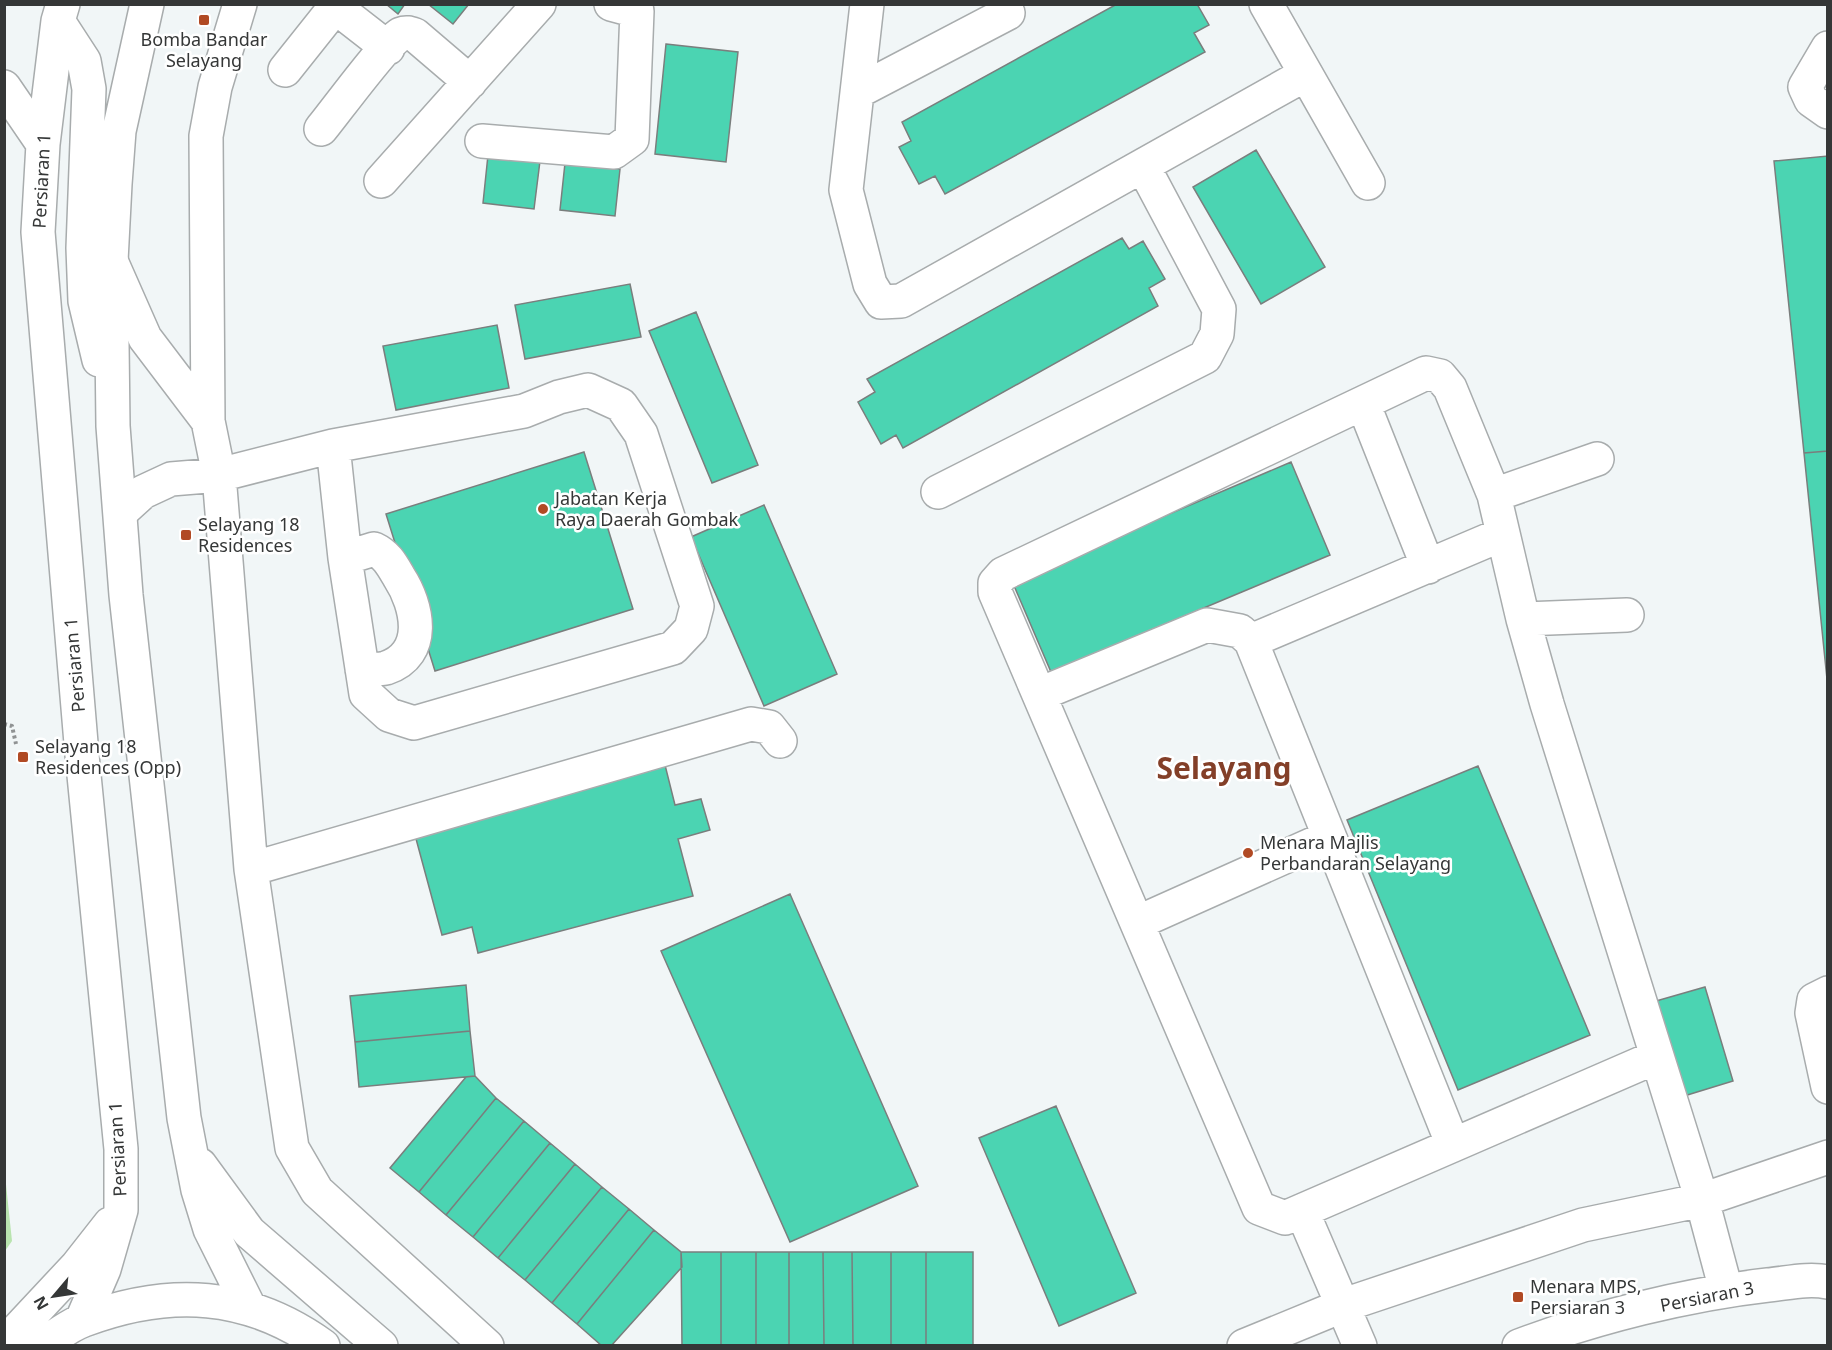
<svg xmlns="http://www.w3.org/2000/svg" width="1832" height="1350" font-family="'Noto Sans',sans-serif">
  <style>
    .green { fill: #b9e4af }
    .building { fill: #4bd4b2; stroke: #7a7e7d; stroke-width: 1.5 }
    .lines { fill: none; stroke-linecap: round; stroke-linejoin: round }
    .minor-casing { stroke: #a8acad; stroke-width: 36 }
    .major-casing { stroke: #a8acad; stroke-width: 36 }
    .path { stroke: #8f9293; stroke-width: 4; stroke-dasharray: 3 3; stroke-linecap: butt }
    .minor { stroke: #fff; stroke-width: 33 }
    .major { stroke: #fff; stroke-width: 33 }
    .poi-dot { fill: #b14a24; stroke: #fff; stroke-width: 2 }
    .labels { text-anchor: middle; stroke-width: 5; stroke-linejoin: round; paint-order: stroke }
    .poi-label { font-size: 18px; fill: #353737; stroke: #fff; text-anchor: start }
    .street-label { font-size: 18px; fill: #353737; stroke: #fff }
    .town-label { font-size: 30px; font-weight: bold; fill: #833f28; stroke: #fff }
  </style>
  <rect width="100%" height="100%" fill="#f1f6f7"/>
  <!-- green -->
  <path class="green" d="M5,1175L12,1241L5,1251H4Z"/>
  <!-- building -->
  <path class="building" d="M386,4H405L398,14Z
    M428,4H469L453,24Z
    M1117,4H1197L1209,25L1194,33L1205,52L945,194L935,176L919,184L899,147L911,141L902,122Z
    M666,44L738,52L726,162L655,154Z
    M1256,150L1325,267L1261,304L1193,187Z
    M488,155L540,161L534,209L483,203Z
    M1828,156V451L1804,453L1774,161Z
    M565,163L620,169L615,216L560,210Z
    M1122,238L1129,249L1143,241L1165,279L1149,288L1158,306L903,448L896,435L881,444L858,402L875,392L867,379Z
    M630,284L641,337L525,359L515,305Z
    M696,312L758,465L712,483L649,331Z
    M497,325L509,388L396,410L383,346Z
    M1828,451V689L1804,453Z
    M584,452L633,609L435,671L386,514Z
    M1291,462L1330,555L1051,672L1012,581Z
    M764,505L837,674L764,706L691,537Z
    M663,757L675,805L701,799L710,830L678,839L693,896L478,953L472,927L442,935L412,824Z
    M1478,766L1590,1035L1458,1090L1347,820Z
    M790,894L918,1186L790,1242L661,951Z
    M466,985L470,1031L355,1042L350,996Z
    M1705,987L1733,1081L1684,1096L1656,1001Z
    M470,1031L475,1076L359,1087L355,1042Z
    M475,1076L496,1098L419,1192L390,1168L466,1077Z
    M496,1098L524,1121L446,1215L419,1192Z
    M1056,1106L1136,1293L1059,1326L979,1138Z
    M524,1121L550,1143L473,1237L446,1215Z
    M550,1143L575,1164L498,1258L473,1237Z
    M575,1164L602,1187L525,1280L498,1258Z
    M602,1187L629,1209L552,1303L525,1280Z
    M629,1209L654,1230L577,1324L552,1303Z
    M654,1230L681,1252L682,1267L611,1346H602L577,1324Z
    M681,1252H721V1346H682Z
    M721,1252H756V1346H721Z
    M756,1252H789V1346H756Z
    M789,1252H823L824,1346H789Z
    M823,1252H852L853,1346H824Z
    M852,1252H891V1346H853Z
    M891,1252H926V1346H891Z
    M926,1252H973V1346H926Z"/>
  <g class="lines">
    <defs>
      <path id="minor" d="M240,4L215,87L206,136L208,421L219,475L251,869L292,1148L317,1191L487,1346
        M867,4L846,190L870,284L881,302L901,301L1306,74
        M1266,4L1368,183
        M1828,48L1805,87L1811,100L1828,112
        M285,70L328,16L336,12L343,13L388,48
        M857,92L1008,13
        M321,129C336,111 385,43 401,34C406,32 409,33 415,35L470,82
        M482,141L614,152L632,139L637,11L611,4
        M381,181L539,4
        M111,261L145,338L208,421
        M1363,403L1428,567
        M938,492L1205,357L1217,334L1219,309L1143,166
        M1494,495L1597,459
        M121,512L143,492L171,479L219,475L333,446L524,411L559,397L588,390L621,405L641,434L697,606L691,629L673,648L414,723L389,715L366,694L345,558L333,446
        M345,558L374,549C387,555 392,565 399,577C418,606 428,654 386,668C379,670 369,669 362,669
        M1523,619L1627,615
        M1251,641L1503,534
        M1040,694L1207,625L1240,631L1251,641L1453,1145
        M251,869L751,724L769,727L780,741
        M1139,922L1329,837
        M1828,993L1814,1000L1812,1013L1828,1087
        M1656,1057L1285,1218L1259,1208L995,592V583L1003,574L1426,373L1440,376L1450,388L1494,495L1523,619L1547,704L1702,1200L1726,1290
        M1302,1211L1360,1346
        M1244,1346L1344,1305L1583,1225L1702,1200L1828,1157
        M1519,1346C1595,1317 1688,1294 1768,1285C1788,1283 1808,1278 1828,1282"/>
      <path id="major" d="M63,4L58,21L43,144L38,232L82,755L121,1149V1210L104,1269L82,1320
        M147,4L119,131L115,184L111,261L113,426L126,595L184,1118L198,1190L210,1229L249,1307
        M58,21L84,61L89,89L83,248L85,301L99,360
        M4,87L43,144
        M200,1165L249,1232L381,1346
        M4,1344L77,1266L110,1224
        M41,1346C55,1337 69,1325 84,1320C170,1288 248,1292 323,1346"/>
    </defs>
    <!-- minor casing -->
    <use href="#minor" class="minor-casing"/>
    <!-- major casing -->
    <use href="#major" class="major-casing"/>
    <!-- path -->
    <path class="path" d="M4,724L12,726L16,744"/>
    <!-- minor -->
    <use href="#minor" class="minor"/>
    <!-- major -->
    <use href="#major" class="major"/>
  </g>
  <!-- markers -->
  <g class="poi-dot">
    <rect x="198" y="14" width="12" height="12" rx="3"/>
    <circle cx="543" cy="509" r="6"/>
    <rect x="180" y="529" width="12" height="12" rx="3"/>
    <rect x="17" y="751" width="12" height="12" rx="3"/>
    <circle cx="1248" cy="853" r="6"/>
    <rect x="1512" y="1291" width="12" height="12" rx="3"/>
  </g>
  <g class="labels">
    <!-- poi labels -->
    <g class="poi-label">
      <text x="204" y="46" text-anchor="middle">Bomba Bandar<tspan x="204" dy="21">Selayang</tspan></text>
      <text x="555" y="505">Jabatan Kerja<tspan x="555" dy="21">Raya Daerah Gombak</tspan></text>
      <text x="198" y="531">Selayang 18<tspan x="198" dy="21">Residences</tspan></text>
      <text x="35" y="753">Selayang 18<tspan x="35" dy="21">Residences (Opp)</tspan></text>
      <text x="1260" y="849">Menara Majlis<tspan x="1260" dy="21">Perbandaran Selayang</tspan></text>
      <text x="1530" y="1293">Menara MPS,<tspan x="1530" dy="21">Persiaran 3</tspan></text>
    </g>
    <!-- street labels -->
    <g class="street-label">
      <text transform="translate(42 181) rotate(-87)" y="6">Persiaran 1</text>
      <text transform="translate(75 665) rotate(-95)" y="6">Persiaran 1</text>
      <text transform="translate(118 1149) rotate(-93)" y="6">Persiaran 1</text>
      <text transform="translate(1707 1297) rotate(-11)" y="6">Persiaran 3</text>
    </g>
    <!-- town labels -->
    <g class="town-label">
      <text x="1224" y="779">Selayang</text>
    </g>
  </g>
  <!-- border -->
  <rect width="1832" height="1350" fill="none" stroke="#353737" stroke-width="12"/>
  <!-- north arrow -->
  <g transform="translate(54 1296) rotate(241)" stroke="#ffffff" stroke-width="4.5" paint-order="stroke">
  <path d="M0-4.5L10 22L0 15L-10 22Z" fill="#353737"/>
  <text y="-9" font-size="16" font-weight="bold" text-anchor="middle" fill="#353737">N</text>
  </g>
</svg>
